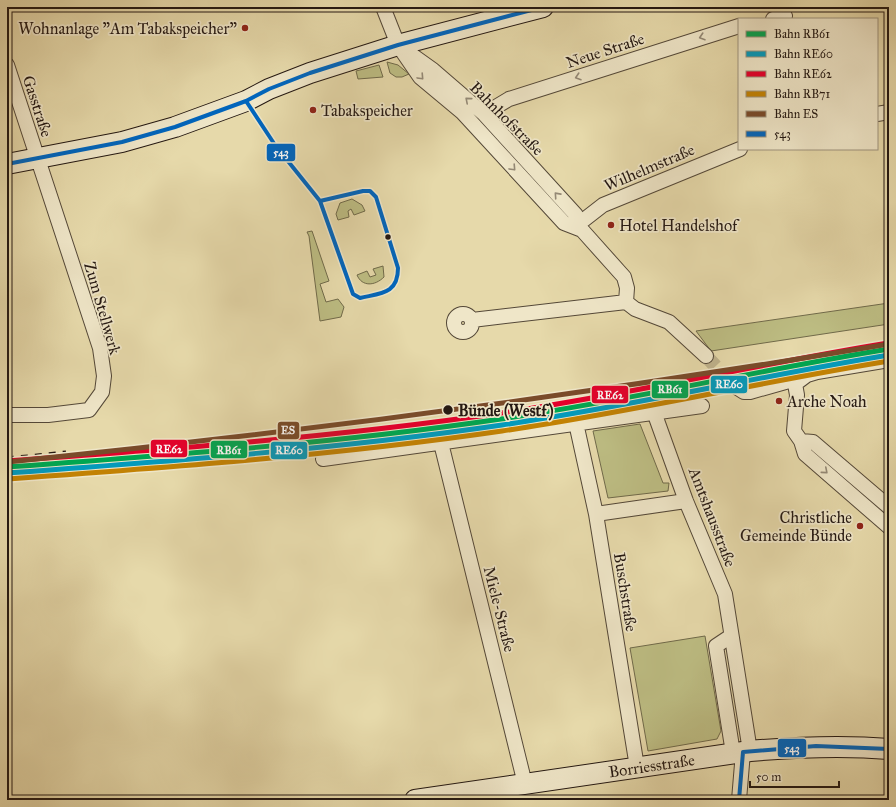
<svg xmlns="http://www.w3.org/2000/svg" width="896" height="807" font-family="'IM FELL Great Primer',serif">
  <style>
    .green { fill: #bdbd83; stroke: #706a4a }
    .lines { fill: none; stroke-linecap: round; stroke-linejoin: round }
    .minor-tunnel { stroke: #bfb28c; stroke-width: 14; stroke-dasharray: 14 7; stroke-linecap: butt }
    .minor-casing { stroke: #544838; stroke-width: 16 }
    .secondary-casing { stroke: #241812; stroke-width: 22 }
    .minor { stroke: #efe6c8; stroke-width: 14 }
    .secondary { stroke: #efe6c8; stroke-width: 20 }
    .rail { stroke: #241812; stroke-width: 3; stroke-dasharray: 7 7; stroke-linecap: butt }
    .bus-1-casing { stroke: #efe6c8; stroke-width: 7 }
    .bus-1 { stroke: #0065bd; stroke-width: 4 }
    .rail-1-casing { stroke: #efe6c8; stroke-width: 8 }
    .rail-2-casing { stroke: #efe6c8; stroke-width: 8 }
    .rail-3-casing { stroke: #efe6c8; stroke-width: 8 }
    .rail-4-casing { stroke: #efe6c8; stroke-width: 8 }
    .rail-5-casing { stroke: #efe6c8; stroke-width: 8 }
    .rail-1 { stroke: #00a651; stroke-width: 5 }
    .rail-2 { stroke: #049abb; stroke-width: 5 }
    .rail-3 { stroke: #e4002b; stroke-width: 5 }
    .rail-4 { stroke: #c28204; stroke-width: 5 }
    .rail-5 { stroke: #7a4b2a; stroke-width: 5 }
    .oneway { stroke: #948976 }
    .poi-dot { fill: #8f2418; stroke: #efe6c8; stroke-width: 1.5 }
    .bus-dot { fill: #241812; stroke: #efe6c8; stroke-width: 1.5 }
    .labels { text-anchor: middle; stroke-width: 3.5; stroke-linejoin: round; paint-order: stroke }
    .poi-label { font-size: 16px; fill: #241812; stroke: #efe6c8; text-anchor: start }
    .street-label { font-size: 16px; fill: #241812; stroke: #efe6c8 }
    .stop-label { font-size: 16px; font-weight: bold; fill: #241812; stroke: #efe6c8; text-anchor: start }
    .line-badge { stroke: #efe6c8; stroke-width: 1.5 }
    .badge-label { font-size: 11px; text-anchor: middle; font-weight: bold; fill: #fff }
  </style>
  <rect width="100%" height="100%" fill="#e6d9aa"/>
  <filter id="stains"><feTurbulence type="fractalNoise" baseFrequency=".005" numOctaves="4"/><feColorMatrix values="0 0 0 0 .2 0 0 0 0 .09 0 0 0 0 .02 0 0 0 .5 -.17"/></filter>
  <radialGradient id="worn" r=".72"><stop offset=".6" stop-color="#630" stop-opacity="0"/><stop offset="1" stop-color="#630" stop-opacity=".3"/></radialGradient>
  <!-- green -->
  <path class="green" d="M387,62L398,65L409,74L402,77H396L390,73Z
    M379,65L383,77L358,79L356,71Z
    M352,199L362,205L365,211L354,215L351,209L348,211L349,217L338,220L336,214L340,203Z
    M312,231L329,281L320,284L326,302L338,299L344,307L341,317L320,321L309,236L307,232Z
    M383,266L384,277C375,286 362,287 357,275L367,271L370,277L376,275L373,269Z
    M889,303V324L711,351L696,331Z
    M640,424L663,483H669L668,491L608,498L593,431Z
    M705,636L721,731L717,739L648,751L630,648Z"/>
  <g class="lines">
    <!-- minor-tunnel -->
    <path class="minor-tunnel" d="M706,356L733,385"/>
    <defs>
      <path id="minor" d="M383,7L398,45L420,77L462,112L564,223L582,230L624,277L627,288L626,302
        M773,19L785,16
        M405,50L433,70L484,114L576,215V226
        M7,65L100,348L104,376L102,392L89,410L48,415H7
        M484,114L509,99L739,26
        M877,114L889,112
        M576,226L603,205L740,149
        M626,302L635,309L669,322L706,356
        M454 323a9 9 0 1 1 18 0a9 9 0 1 1-18 0Z
        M472,320L626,302
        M795,384L797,395L794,431L801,441L805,454L889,527
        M795,384L807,375L817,372L889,360
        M733,385L744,392H750L789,381L795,384
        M654,412L686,501L725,594L750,751
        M576,423L596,514L637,767
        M801,441L813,442L889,507
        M441,443L525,784
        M323,459L702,406
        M596,514L686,501
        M731,636L716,646L733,753
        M739,800L743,752"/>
      <g id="secondary">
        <path d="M7,164L122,142L175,127L246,101L269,89L310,73L398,45L543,7"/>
        <path id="s1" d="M415,800L750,751C797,747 842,745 889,749"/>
      </g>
    </defs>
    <!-- minor casing -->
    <use href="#minor" class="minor-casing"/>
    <!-- secondary casing -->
    <use href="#secondary" class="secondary-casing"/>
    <!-- minor -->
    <use href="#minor" class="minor"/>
    <!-- secondary -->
    <use href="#secondary" class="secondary"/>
    <!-- rail -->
    <path class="rail" d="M7,458L66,452"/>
    <defs>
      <path id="bus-1" d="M246,101L275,145L320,201
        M7,164L122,142L175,127L246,101L269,89L310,73L398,45L543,7
        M363,191H370L376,197L398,268C398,294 381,293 360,298L353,294L320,201Z
        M739,800L743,752L816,746L889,749"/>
    </defs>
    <!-- bus-1 casing -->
    <use href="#bus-1" class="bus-1-casing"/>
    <!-- bus-1 -->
    <use href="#bus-1" class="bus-1"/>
    <defs>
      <path id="rail-1" d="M7,467C172,455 338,443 501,419C631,400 759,370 889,349"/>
      <path id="rail-2" d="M7,473C172,461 338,449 502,425C631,406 760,376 889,355"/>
      <path id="rail-3" d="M7,461C172,449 337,437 501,413C631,394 759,364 888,343"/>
      <path id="rail-4" d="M8,479C173,467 338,455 502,431C632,412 760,382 889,361"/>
      <path id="rail-5" d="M8,462C303,432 597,393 889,344"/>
    </defs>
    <!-- rail-1 casing -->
    <use href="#rail-1" class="rail-1-casing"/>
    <!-- rail-2 casing -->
    <use href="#rail-2" class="rail-2-casing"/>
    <!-- rail-3 casing -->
    <use href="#rail-3" class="rail-3-casing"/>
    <!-- rail-4 casing -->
    <use href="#rail-4" class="rail-4-casing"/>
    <!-- rail-5 casing -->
    <use href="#rail-5" class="rail-5-casing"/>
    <!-- rail-1 -->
    <use href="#rail-1" class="rail-1"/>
    <!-- rail-2 -->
    <use href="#rail-2" class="rail-2"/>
    <!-- rail-3 -->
    <use href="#rail-3" class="rail-3"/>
    <!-- rail-4 -->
    <use href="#rail-4" class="rail-4"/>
    <!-- rail-5 -->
    <use href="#rail-5" class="rail-5"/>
  </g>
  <!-- one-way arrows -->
  <defs><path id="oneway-chevron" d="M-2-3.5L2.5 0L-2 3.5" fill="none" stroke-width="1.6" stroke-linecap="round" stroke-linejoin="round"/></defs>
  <g class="oneway">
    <use href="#oneway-chevron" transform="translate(702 37) rotate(162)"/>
    <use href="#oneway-chevron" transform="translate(421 77) rotate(47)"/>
    <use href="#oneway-chevron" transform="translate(578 77) rotate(162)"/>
    <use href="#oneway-chevron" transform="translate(468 100) rotate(-139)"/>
    <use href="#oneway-chevron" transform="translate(513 168) rotate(47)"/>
    <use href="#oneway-chevron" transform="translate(557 195) rotate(-132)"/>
    <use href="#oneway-chevron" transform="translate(825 471) rotate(41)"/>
  </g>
  <!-- markers -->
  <g class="poi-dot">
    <circle cx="245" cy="28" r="4"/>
    <circle cx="313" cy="110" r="4"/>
    <circle cx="611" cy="225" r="4"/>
    <circle cx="779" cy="401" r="4"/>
    <circle cx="860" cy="526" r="4"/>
  </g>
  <g class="bus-dot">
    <circle cx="388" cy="237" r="3.5"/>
    <circle cx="448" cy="410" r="5.5"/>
  </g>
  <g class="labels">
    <!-- poi labels -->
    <g class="poi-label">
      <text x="237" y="34" text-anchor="end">Wohnanlage "Am Tabakspeicher"</text>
      <text x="321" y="116">Tabakspeicher</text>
      <text x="619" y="231">Hotel Handelshof</text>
      <text x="787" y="407">Arche Noah</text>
      <text x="852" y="523" text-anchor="end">Christliche<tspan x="852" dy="18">Gemeinde Bünde</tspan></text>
    </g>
    <!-- street labels -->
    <g class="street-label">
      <text transform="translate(605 50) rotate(-18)" y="6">Neue Straße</text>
      <text transform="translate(38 106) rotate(72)" y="6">Gasstraße</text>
      <text transform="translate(507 118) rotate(45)" y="6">Bahnhofstraße</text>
      <text transform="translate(649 167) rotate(-23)" y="6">Wilhelmstraße</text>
      <text transform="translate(103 308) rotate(74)" y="6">Zum Stellwerk</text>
      <text transform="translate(713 517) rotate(69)" y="6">Amtshausstraße</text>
      <text transform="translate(626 592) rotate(81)" y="6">Buschstraße</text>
      <text transform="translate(500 609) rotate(76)" y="6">Miele-Straße</text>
      <text dy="6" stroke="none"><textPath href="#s1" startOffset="239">Borriesstraße</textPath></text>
    </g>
    <!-- stop labels -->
    <g class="stop-label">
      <text x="458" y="416">Bünde (Westf)</text>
    </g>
  </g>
  <g class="line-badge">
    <rect x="266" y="143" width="30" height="19" rx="4" fill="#0065bd"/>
    <rect x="710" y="375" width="38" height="19" rx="4" fill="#049abb"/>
    <rect x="651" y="380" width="38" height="19" rx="4" fill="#00a651"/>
    <rect x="591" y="385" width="38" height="19" rx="4" fill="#e4002b"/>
    <rect x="277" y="421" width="23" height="19" rx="4" fill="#7a4b2a"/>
    <rect x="150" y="439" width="38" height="19" rx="4" fill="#e4002b"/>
    <rect x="210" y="440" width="38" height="19" rx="4" fill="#00a651"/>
    <rect x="270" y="441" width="38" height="19" rx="4" fill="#049abb"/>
    <rect x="777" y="738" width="30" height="20" rx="4" fill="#0065bd"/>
  </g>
  <g class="badge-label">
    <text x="281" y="156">543</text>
    <text x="729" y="388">RE60</text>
    <text x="670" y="393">RB61</text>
    <text x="610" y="399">RE62</text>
    <text x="288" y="434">ES</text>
    <text x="169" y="453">RE62</text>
    <text x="229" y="454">RB61</text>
    <text x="289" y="454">RE60</text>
    <text x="792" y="752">543</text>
  </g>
  <!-- margin -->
  <rect width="896" height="807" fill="none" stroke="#e6d9aa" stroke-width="24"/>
  <rect x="8" y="8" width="880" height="791" fill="none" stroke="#241812" stroke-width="2"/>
  <rect x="12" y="12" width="872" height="783" fill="none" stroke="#241812"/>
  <!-- legend -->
  <rect x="738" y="18" width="140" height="132" fill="#efe6c8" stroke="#9e947f"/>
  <rect x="746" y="31" width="20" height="6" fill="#00a651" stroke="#9e947f"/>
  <text x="774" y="38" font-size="12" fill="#241812">Bahn RB61</text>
  <rect x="746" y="51" width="20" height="6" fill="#049abb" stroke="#9e947f"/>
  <text x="774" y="58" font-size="12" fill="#241812">Bahn RE60</text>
  <rect x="746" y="71" width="20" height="6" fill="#e4002b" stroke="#9e947f"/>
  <text x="774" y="78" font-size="12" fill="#241812">Bahn RE62</text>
  <rect x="746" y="91" width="20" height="6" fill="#c28204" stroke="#9e947f"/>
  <text x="774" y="98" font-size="12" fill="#241812">Bahn RB71</text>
  <rect x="746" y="111" width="20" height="6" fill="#7a4b2a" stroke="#9e947f"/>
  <text x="774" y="118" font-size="12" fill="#241812">Bahn ES</text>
  <rect x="746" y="131" width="20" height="6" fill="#0065bd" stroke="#9e947f"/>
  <text x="774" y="138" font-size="12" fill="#241812">543</text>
  <!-- scale -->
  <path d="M750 781v6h89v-6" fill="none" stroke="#241812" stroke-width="2"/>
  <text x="756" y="781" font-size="12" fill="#241812" stroke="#efe6c8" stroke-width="3" paint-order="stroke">50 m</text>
  <rect width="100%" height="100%" filter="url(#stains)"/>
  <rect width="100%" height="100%" fill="url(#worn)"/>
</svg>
